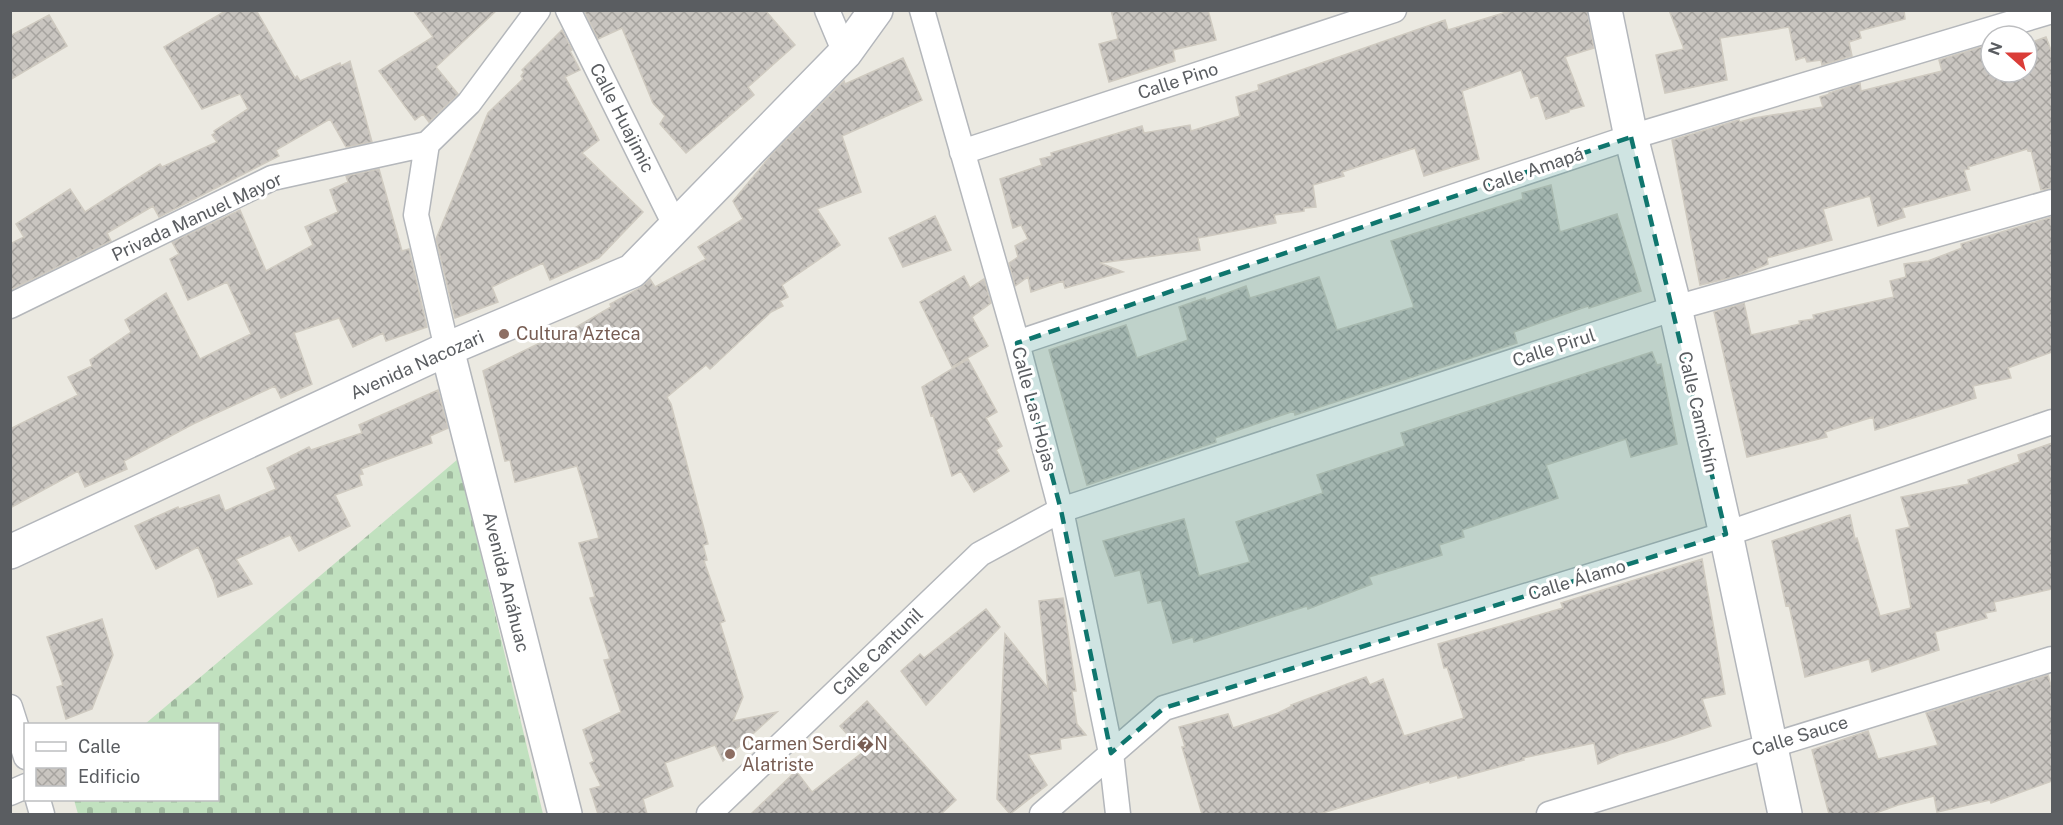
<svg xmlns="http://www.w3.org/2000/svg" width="2063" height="825" font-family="'Public Sans',sans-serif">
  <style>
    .cemetery { fill: url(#cemetery-stones) }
    .building { fill: url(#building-cross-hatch); stroke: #cfcac0; stroke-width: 1.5 }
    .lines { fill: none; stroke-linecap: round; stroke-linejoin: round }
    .street-casing { stroke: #b4b7bb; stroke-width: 27 }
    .secondary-casing { stroke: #b3b6bb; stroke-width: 36 }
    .street { stroke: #fff; stroke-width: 24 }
    .secondary { stroke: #fff; stroke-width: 33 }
    .marked { fill: #0f766e; fill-opacity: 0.2; stroke: #0f766e; stroke-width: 4.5; stroke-dasharray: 12 8; stroke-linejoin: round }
    .education-dot { fill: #8d6e63; stroke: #fff; stroke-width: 2 }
    .labels { text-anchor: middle; stroke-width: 6; stroke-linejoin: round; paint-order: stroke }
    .street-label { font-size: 18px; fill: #5a5d61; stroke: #fff }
    .education-label { font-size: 18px; fill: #785e54; stroke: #fff; text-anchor: start }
  </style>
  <defs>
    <pattern id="cemetery-stones" width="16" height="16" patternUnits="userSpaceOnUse" patternTransform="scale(1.5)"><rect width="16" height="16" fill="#c1e1bf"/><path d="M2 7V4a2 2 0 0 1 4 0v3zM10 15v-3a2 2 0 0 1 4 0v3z" fill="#a0ba9f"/></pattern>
    <pattern id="building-cross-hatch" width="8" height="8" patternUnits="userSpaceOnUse" patternTransform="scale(1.5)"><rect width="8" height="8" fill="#c9c5c0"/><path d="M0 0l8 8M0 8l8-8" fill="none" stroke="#a6a39f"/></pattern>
  </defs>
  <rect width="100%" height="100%" fill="#ebe9e1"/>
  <!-- cemetery -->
  <path class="cemetery" d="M458,459L543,814H78L74,800H218V724H145Z"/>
  <!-- building -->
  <path class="building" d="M227,10H256L295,78L297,76L300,81L340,63L341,66L350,61L372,142L346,147L330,119L276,150L279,156L159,217L153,206L107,233L111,241L10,290V244L24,237L16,224L70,189L85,212L160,164L162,167L217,142L212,135L215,133L214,131L248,109L240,94L202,109L164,47Z
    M413,10H497L436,67L458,94L429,122L423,114L415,120L379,71L433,37Z
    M584,10H765L795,45L748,87L754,95L686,153L660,124L665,116L653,103L622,28L598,39Z
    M1111,10H1208L1216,40L1173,50L1175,61L1109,82L1099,44L1118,39Z
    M1513,10H1587L1594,48L1565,57L1584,106L1569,110V112L1546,119L1538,95L1531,98L1521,70L1462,91L1479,159L1424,176L1415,148L1342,172L1344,176L1313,185L1316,207L1304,208V211L1274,215L1276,223L1198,238L1200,250L1100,263L1123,272L1065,288L1063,281L1031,292L1028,277L1015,286L1009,263L1018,257L1015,246L1028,239L1021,225L1013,228L1000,179L1042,165L1040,159L1052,156L1051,153L1142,126L1144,133L1190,125L1191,131L1240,116L1236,97L1259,90L1258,85L1445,20L1448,30Z
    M1669,10H1904L1905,19L1859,31L1861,38L1849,42L1852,56L1822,65L1821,60L1807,62L1805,57L1796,60L1789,27L1720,38L1727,80L1665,93L1656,55L1684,49Z
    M49,15L67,46L10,80V36Z
    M562,30L572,50L570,51L580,70L565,77L599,140L582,153L643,212L599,258L550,280L543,263L492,287L498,302L455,318L436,239L488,113L523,79L521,76L524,72L522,70Z
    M2046,37L2052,53V188L2041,190L2031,150L2028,151L2027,149L1968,167L1969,169L1964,170L1970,190L1902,208L1905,217L1878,226L1870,196L1823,209L1832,240L1767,258L1768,264L1738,276L1700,285L1672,140L1739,120L1740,122L1754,118L1823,107L1820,97L1830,94L1829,93L1860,83L1861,91L1942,71L1939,60L1984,46V48L1991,46V72H2027V44Z
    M903,58L922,100L842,136L861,192L817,209L840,245L782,285L788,297L780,301L783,306L771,312L710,369L706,365L667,397L671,404L708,544L703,545L707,560L704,561L725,621L720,623L743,697L733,721L777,712L723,761L715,745L665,763L673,786L643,799L647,814H598L590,789L601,786L590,763L594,761L583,730L621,712L604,660L610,659L590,598L595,597L579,543L599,538L577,466L515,482L510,460L505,461L483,371L560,333L561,336L611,307L610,304L640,288L650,279L655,287L706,259L698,247L743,219L733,201L773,153L844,81L845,84Z
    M379,169L402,251L409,249L427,327L386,341L383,333L353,347L339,318L294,333L312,384L281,398L275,386L193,424L124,461L127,469L85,487L78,471L10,508V429L78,395L68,377L92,366L90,360L131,332L125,320L166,293L200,359L251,334L227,282L188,300L170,259L179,254L172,242L240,210L266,271L313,245L305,227L338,212L330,190L348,182L346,176Z
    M1551,185L1560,232L1617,214L1641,291L1589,308L1588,306L1514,332L1517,343L1295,415L1294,411L1215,438L1216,442L1087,485L1049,350L1126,325L1137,358L1188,340L1179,307L1205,298L1206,301L1246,286L1250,298L1319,277L1337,330L1414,307L1391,241L1523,199L1522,193Z
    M935,216L951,250L903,267L889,238Z
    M2052,217V352L2008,368L2011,378L1973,386L1976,398L1875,430L1873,417L1825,432L1827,437L1747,457L1714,312L1744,303L1751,335L1800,324L1799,321L1814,319L1813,315L1894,297L1890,281L1906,277L1904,264L1928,261L1962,248L1961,244Z
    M964,276L970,288L984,279L991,303L972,317L988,346L952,367L920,302Z
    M1652,352L1657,365L1661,364L1677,444L1631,457L1626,439L1546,465L1558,498L1462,530L1464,537L1439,545L1442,555L1369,577L1372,584L1308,609L1307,606L1194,642L1193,637L1173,643L1161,600L1148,603L1140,570L1115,576L1103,541L1184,519L1199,576L1250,562L1236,522L1323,493L1317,475L1405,446L1401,433Z
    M968,359L997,412L986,418L1002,446L996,450L1009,471L974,492L961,471L952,476L933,415L931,416L922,387Z
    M438,390L448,428L430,436L432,443L361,469L363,474L359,475L362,485L335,495L350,526L299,551L290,535L236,559L252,584L218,597L214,583L198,547L156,569L135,526L178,507L179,509L219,495L225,511L276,489L267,468L309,447L311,450L362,433L359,425Z
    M2052,443V589L1994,602L1996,611L1985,613L1987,618L1935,632L1939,650L1872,672L1869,659L1805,677L1789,605L1786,606L1772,541L1850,515L1855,539L1857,538L1880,616L1911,608L1896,530L1910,527L1901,497L1969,484L1968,480L2020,462L2018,455Z
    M1702,559L1725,694L1702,699L1711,726L1667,741L1620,754L1598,764L1594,743L1523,758L1524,760L1458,778L1457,775L1430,783L1429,781L1319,814H1202L1182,747H1185L1179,727L1228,714L1233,728L1278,713L1292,706L1291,705L1366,677L1370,685L1383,679L1404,736L1464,718L1447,667L1444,668L1438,644L1563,608L1561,603Z
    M1063,598L1076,691H1072L1077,724L1086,735L1060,739L1061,749L1028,755L1047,785L1010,814L997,799L1005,634L1048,688L1039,601Z
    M986,609L1000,627L926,705L901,671L920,654L924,658Z
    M102,619L113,655L92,709L66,719L57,687L63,685L47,637Z
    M2048,675L2052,689V781L1991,803L1990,800L1937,812L1934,796L1898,805L1873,814H1829L1812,750L1868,731L1878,759L1938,745L1926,713Z
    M867,701L956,800L941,814H751L796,771L812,792L863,752L840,726Z"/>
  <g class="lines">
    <defs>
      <path id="street" d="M568,10L675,225
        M827,10L845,53
        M922,10L1017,343L1061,510L1111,753L1118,814
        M962,152L1394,10
        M10,306L272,178L427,144
        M1017,343L1631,137L2052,11
        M447,349L416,215L427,144L469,103L538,10
        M10,707L26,757
        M10,793L26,786
        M38,800L42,814
        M709,814L980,554L1061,510L1675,308L2052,202
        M1042,814L1164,708L1726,534L2052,422
        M1549,814L2052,659"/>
      <path id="secondary" d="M1605,10L1631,137L1675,308L1726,534L1785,814
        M447,349L565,814
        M10,552L447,349L632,271L845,53L876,10"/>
    </defs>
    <!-- street casing -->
    <use href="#street" class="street-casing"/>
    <!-- secondary casing -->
    <use href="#secondary" class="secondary-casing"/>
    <!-- street -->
    <use href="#street" class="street"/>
    <!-- secondary -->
    <use href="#secondary" class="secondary"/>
  </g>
  <!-- marked area -->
  <path class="marked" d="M1631,137L1726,534L1164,708L1111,753L1061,510L1017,343Z"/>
  <!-- markers -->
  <g class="education-dot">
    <circle cx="504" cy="334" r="6"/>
    <circle cx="730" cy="754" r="6"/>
  </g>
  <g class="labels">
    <!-- street labels -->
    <g class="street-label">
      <text transform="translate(1178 81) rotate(-18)" y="6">Calle Pino</text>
      <text transform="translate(622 118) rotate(63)" y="6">Calle Huajimic</text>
      <text transform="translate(1533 170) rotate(-19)" y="6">Calle Amapá</text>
      <text transform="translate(197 217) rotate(-25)" y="6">Privada Manuel Mayor</text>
      <text transform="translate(1554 348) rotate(-18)" y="6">Calle Pirul</text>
      <text transform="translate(417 365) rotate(-24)" y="6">Avenida Nacozari</text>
      <text transform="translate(1034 409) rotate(75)" y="6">Calle Las Hojas</text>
      <text transform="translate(1698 412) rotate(77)" y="6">Calle Camichín</text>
      <text transform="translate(1577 580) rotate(-17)" y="6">Calle Álamo</text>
      <text transform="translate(506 582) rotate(76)" y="6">Avenida Anáhuac</text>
      <text transform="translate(878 652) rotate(-44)" y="6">Calle Cantunil</text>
      <text transform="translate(1800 736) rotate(-17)" y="6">Calle Sauce</text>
    </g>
    <!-- education labels -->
    <g class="education-label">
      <text x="516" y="340">Cultura Azteca</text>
      <text x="742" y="750">Carmen Serdi�N<tspan x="742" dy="21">Alatriste</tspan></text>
    </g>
  </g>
  <!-- border -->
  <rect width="2063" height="825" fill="none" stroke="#5a5d61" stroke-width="24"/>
  <!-- legend -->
  <rect x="24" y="723" width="195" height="78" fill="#ffffff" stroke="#bdbec0" stroke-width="1.5"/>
  <rect x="36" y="742" width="30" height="9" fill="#ffffff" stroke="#bdbec0" stroke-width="1.5"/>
  <text x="78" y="753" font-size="18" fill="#5a5d61">Calle</text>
  <rect x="36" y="768" width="30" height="18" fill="url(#building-cross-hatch)" stroke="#bdbec0" stroke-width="1.5"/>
  <text x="78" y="783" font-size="18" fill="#5a5d61">Edificio</text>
  <!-- north arrow -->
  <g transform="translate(2009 54) rotate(291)"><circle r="28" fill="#ffffff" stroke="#bdbec0" stroke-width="1.5"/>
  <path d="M0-4.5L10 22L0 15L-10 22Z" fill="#da3d38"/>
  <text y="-9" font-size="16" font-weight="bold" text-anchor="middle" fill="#5a5d61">N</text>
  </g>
</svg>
